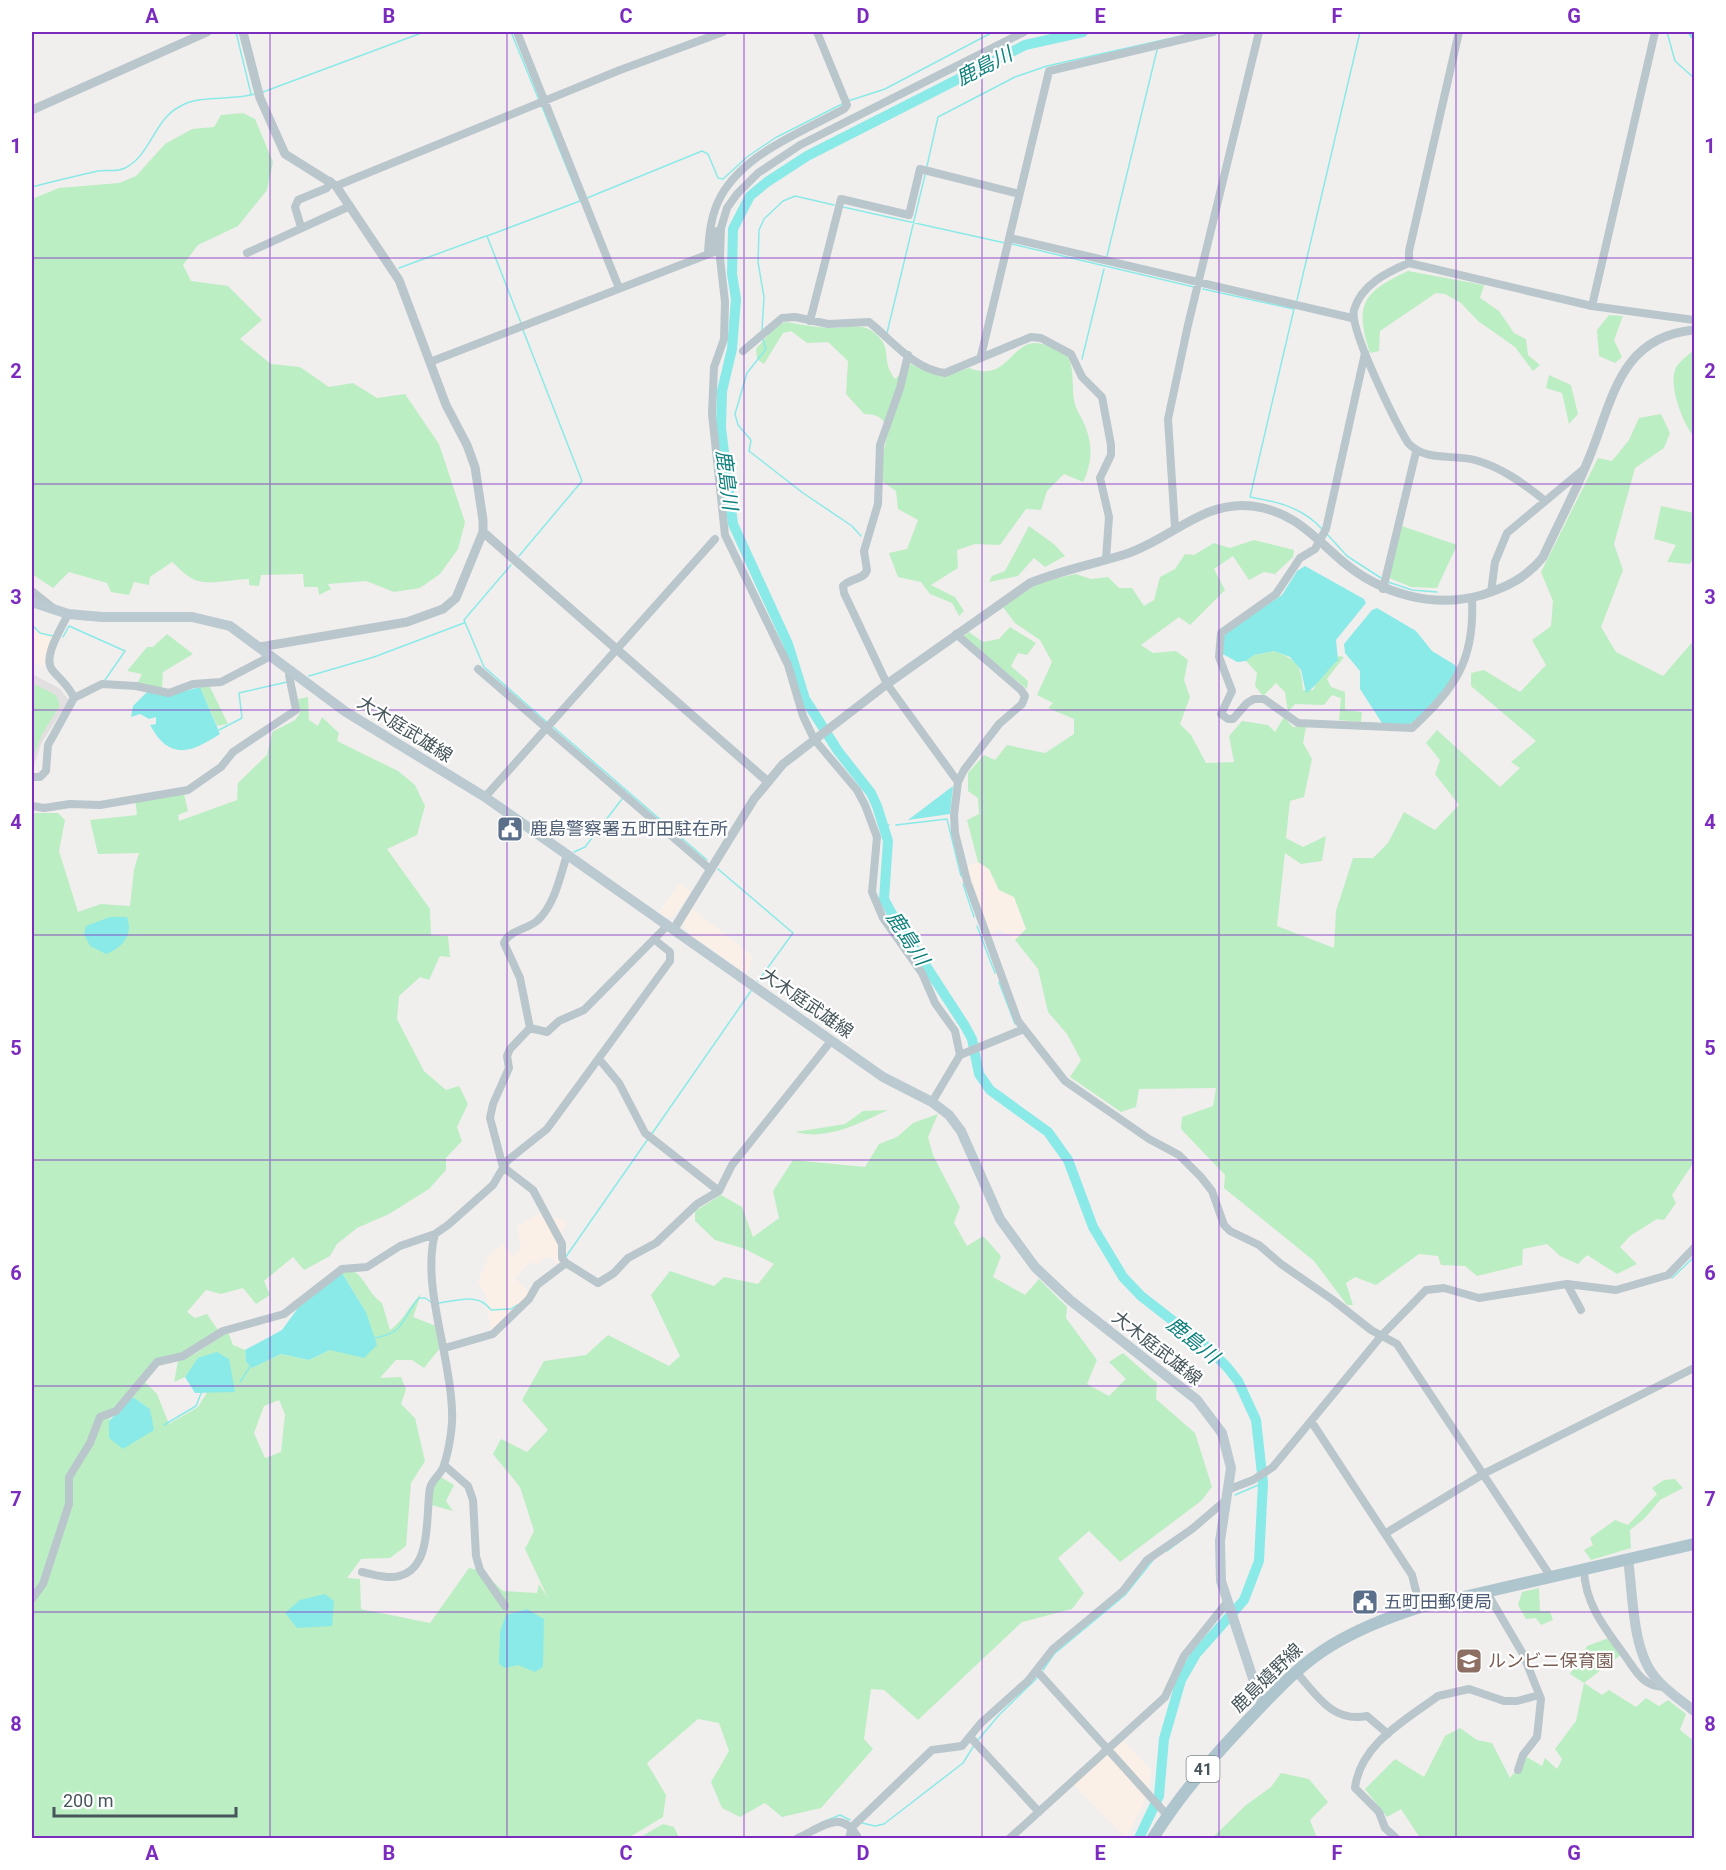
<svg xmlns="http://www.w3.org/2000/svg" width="1726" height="1870" font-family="Roboto,'Noto Sans JP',sans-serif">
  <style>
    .commercial { fill: #fbf0e7 }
    .education { fill: #e2dfe0 }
    .green { fill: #bceec3; fill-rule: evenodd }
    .water { fill: #8aeae7 }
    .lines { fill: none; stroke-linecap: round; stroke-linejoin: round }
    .stream { stroke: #8aeae7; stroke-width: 1.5 }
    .river { stroke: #8aeae7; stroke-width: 10 }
    .minor { stroke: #b9c6cb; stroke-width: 8 }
    .tertiary { stroke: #b9c6cb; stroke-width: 9 }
    .secondary { stroke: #bacad0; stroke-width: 10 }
    .primary { stroke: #aec5cd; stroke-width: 12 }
    .grid { fill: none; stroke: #7b2cbf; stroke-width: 1.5; stroke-opacity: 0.55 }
    .labels { text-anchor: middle; stroke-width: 4.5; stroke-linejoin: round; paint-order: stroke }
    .shield { fill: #fff; stroke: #7e898c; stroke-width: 1.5 }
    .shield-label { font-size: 16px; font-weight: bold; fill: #46565b }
    .street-label { font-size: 18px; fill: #46565b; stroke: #fff }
    .service-label { font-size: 18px; fill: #4e5e75; stroke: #fff; text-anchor: start }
    .education-label { font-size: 18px; fill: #785e54; stroke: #fff; text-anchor: start }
    .water-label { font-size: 20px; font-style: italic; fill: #0f817d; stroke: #fff }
    .neatline { fill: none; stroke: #7b2cbf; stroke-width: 2 }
    .grid-label { font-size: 20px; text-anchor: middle; font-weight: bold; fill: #7b2cbf }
  </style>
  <rect width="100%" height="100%" fill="#f1eeee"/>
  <!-- commercial -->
  <path class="commercial" d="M32,626L54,637L43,667L32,661Z
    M978,862L989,869L999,890L1014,896L1026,929L1015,940L1000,929L987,935L966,866Z
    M679,884L691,891L675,915L667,918L659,912Z
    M691,908L753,956L747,974L691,935L683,925L684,918Z
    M541,1213L567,1221L561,1234L567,1252L557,1264L550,1256L534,1265L531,1261L515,1278L528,1291L531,1300L497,1336L492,1331L487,1309L488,1300L478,1281L490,1254L503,1244L513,1257L521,1247L517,1226Z
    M1123,1741L1152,1771L1146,1799L1126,1838L1073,1784Z"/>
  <!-- education -->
  <path class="education" d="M32,674L59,688L69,700L42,742L32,771Z"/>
  <!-- green -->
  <path class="green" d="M243,113L255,119L273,162L267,190L238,226L198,245L183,265L191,281L228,286L262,320L240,339L271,364L300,367L329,387L353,383L377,398L405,394L439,444L465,522L458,549L440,574L420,588L394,592L366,581L328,584L331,589L319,595L318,587H304L303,574L261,575L259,586L249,585V579C232,579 204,587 191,578C184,574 178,567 172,562L150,577L149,585L134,582L129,595L111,592L107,583L69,572L53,588L32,574V199L59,188L119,183L136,176L165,144L192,129L214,127L221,115Z
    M1408,271L1484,285L1480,298L1499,311L1514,333L1526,339L1528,355L1540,365L1533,371L1515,347L1478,321L1461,303L1445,294L1436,293L1380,331L1379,351L1370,353C1354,304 1363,292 1408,271Z
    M1609,315L1623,316L1614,340L1622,357L1615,363L1599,356L1597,330Z
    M786,322C800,324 814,327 828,328C850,329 867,319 882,341C890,352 882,362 895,379L911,364C934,376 945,377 969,368C1008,383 1011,341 1037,343C1047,344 1065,351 1069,359C1074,370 1072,388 1074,400C1075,408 1080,415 1083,421C1093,443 1093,461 1083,482L1064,474L1047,491L1041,510L1026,509L1000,545L975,544L957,550L958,568L931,585L955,597L964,611L959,616L952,603L930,594L921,582L898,577L889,553L907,549L918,520L898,509L896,491L883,482L882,457L889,430C883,418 878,414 864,414L846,394L848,361L828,342L807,343L791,331L783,333L764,364L757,359L756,349L776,326Z
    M1694,350V437C1683,423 1669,388 1675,370C1677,363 1688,355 1694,350Z
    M1549,375L1571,385L1578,414L1569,424L1562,393L1546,388Z
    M1661,414L1670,433L1664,448L1635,468L1614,544L1623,570L1601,627L1616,652L1663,676L1694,640V1162L1672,1195L1676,1203L1664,1220L1657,1219L1630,1236L1620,1247L1637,1264L1617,1274L1587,1255L1578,1264L1560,1256L1547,1244L1523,1249L1522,1265L1477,1276L1465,1266L1441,1265L1438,1256L1419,1254L1376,1285L1355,1277L1346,1283L1353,1305H1347L1314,1261L1224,1188L1225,1175L1181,1129L1182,1117L1213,1106L1216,1088L1139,1089L1136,1107L1121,1112L1070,1077L1081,1060L1067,1034L1048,1012L1038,969L1015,940L1026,929L1014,897L999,890L989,869L978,862L967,820L979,814L978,798L968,791V773L984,755L995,760L1007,745L1045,753L1074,734V719L1048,708L1053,703L1037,695L1052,662L1040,640L1015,623L1003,607L1040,582L1076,574L1091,579L1108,577L1119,588H1132L1144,606L1154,600L1160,577L1175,569L1185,554L1194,555L1214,543L1230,548L1254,540L1294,550L1293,557L1275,574L1264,572L1249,580L1233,556L1214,569L1225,590L1190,625L1179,617L1141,645L1153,653L1176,651L1188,660L1184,680L1190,697L1180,724L1191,735L1206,763L1234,762L1229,736L1242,721L1268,725L1275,732L1284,717L1293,727H1306L1303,743L1312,759L1304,797L1290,801L1286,838L1303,847L1326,836L1322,861L1301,864L1285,853L1277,926L1334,948L1336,911L1353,858H1373L1388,843L1404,812L1435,830L1459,805L1435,774L1440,760L1426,743L1437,730L1500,787L1520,768L1511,762L1536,741L1471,686V673L1484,670L1520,692L1546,665L1532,640L1551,626L1553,601L1541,572L1598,458L1612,461L1629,440L1639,418Z
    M1661,506L1694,513V557L1690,564L1667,562L1676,545L1654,539Z
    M1029,526L1055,545L1065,556L1045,567L1034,558L1018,576L989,582L992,576L1005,571Z
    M1402,526L1457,545L1437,588L1411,587L1389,578Z
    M1010,627L1036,643L1027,655L1018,653L1011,666L1028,681L1027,689L962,638L969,632L983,642L999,639Z
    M167,634L193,654L163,672L162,688L137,684L142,674L127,671L147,647H153Z
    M1274,651C1298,660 1301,665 1303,690H1313L1320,677L1339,656L1344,657L1327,679L1331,687L1345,692V710L1362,712L1361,722L1339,720L1341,698L1332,695L1324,705L1295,704L1288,712L1285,692L1276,683L1263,696L1255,686L1257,673L1246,661L1254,655Z
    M32,683L56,695L60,705L41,736L32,761Z
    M200,687H210L228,724L217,726Z
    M308,697L309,720L318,726L322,717L339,733L337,741L398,771L415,785L425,806L417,835L387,849L430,909L431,935L448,936L450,957L440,956L429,980L420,977L399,996L397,1019L424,1071L446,1090L459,1086L468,1104L457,1127L462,1141L446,1158V1170L429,1189L389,1214L357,1228L337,1244L330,1256L304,1270L293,1257L264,1281L270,1295L256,1304L243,1288L221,1294L206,1290L187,1312L195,1318L207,1314L218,1330L181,1355L153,1361L113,1409L109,1421L150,1409L133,1397L144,1381L157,1394L169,1424L198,1407L208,1391L234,1392L198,1359L185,1377L174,1382L178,1361L195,1354L228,1332L233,1345L245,1350L246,1362L252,1368L281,1354L309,1360L330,1350L366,1312L342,1273L349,1269C365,1275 368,1294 382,1303L390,1330C404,1320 409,1306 421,1294L413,1317L436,1326L440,1348L424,1368L412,1360H396L380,1378L401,1377L406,1389L401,1404L415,1418L425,1461L411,1483L406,1546L390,1558L361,1559L347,1578L360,1579L361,1609L430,1623L469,1568L482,1571L503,1591L537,1593L539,1584L548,1598L525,1549L534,1531L520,1487L493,1454L501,1439L527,1452L548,1430L522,1400L544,1361L586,1355L608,1335L669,1366L680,1356L651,1295L670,1271L714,1286L724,1277L758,1284L774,1264L745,1249L715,1240L695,1221V1211L721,1195L742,1207L753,1237L779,1218L773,1191L793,1160L865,1167L879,1144L897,1137L913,1123L938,1114L928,1137L933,1155L960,1207L954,1223L967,1246L983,1236L1001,1256L993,1277L1025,1295L1039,1279L1067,1307L1066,1318L1097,1360L1087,1384L1109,1396L1126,1379L1109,1362L1123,1353L1157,1383L1156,1399L1195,1433L1212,1487L1201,1501L1120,1562L1089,1531L1058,1558L1084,1593L1072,1609L1022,1622L918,1720L884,1690L871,1689L864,1739L873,1749L821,1808L782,1817L765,1803L740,1817L722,1808L711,1782L729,1751L719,1723L698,1719L647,1763L666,1795L663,1817L628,1838H32V813H58L65,820L59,851L78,912L101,904L130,906L134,870L139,853L98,854L90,820L137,815L135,799L184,794L188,811L178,815L179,821L237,800L238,783L267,755L272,732L295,720L300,713L298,699ZM279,1400L285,1414L281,1452L265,1458L254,1433L264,1406Z
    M888,1110C860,1123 827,1141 795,1132L845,1124L863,1111Z
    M436,1474L454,1485L446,1501L453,1511L428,1504Z
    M1675,1479L1683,1488L1660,1500L1645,1518L1630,1530L1631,1548L1591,1560L1584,1550L1593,1545L1590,1538L1615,1520L1628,1525L1657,1494L1652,1488L1664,1480Z
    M1539,1588L1540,1611H1550L1553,1620L1541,1625L1536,1618L1526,1619L1518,1605L1522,1592Z
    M1609,1638L1622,1654L1584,1683L1602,1695L1609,1690L1636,1707L1646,1698L1659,1706L1668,1700L1686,1714L1680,1730L1694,1741V1838H1420L1401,1809L1387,1817L1365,1789L1395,1759L1424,1777L1445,1736L1460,1728L1477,1740L1492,1743L1510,1778L1527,1757L1542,1766L1545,1758L1557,1769L1562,1759L1555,1749L1576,1721L1584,1683L1570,1674L1587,1646Z
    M1281,1773L1309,1779L1328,1802L1310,1820L1317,1838H1212L1246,1805L1271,1787Z
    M663,1824L674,1827L679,1838H639Z"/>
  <!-- water -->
  <path class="water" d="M1305,566L1364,599L1366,603L1336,640L1338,660C1329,668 1313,690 1306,693L1301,670L1290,657L1274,651L1254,655L1246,661L1237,662L1223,654L1224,636L1229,630L1282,595L1297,571Z
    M1377,608L1416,631L1432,651L1455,665L1457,671C1450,683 1419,723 1405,726C1399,727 1388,724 1382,723L1360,689V671L1345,653L1344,644L1372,610Z
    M200,687L220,734C192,752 170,762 150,725L156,724V717L149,719L140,714L131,717L133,706L147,692L169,695Z
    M953,786L950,814L908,820Z
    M110,917H127C134,935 122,948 106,954L90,946L84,934L86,926Z
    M342,1273L366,1312L377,1345L364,1358L330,1350L309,1360L281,1354L252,1368L246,1362L245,1350L282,1330L298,1308Z
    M217,1352L229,1359L235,1392L195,1393L185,1377L198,1358Z
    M133,1397L150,1409L154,1430L123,1449L109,1438V1421Z
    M325,1594L334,1601L332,1626L297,1628L285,1613L300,1600Z
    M527,1609L544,1619L543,1667L535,1672L518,1665L505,1668L499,1664L500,1632L506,1615Z"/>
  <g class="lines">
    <!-- stream -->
    <path class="stream" d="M236,32L251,94
      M511,32L539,100
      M1667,32L1675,61L1694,78
      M263,92L424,32
      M848,101L885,89L993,32
      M541,104L580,200
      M927,166L938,117L1015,77L1047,66L1190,34
      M32,187C54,181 76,176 98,171C108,169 115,173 125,168C150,156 154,120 179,107C200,94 231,101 255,94
      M587,198L702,151L708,154L718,178L723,179L747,157L775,138L844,103
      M843,207L1005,243
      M1012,244L1194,287
      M1107,256L1157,50
      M399,268L486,236
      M1203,289L1294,309L1250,497C1278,502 1302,507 1322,529
      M1297,300L1360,32
      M521,323L487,236L580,201
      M762,330L764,297L758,262L759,230L764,219L783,201L795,196L834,205
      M887,333L925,175
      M763,339L766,349L747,373L735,414L738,425L751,440L749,451L803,493L852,526L861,536
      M1082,359L1104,269
      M1327,534L1347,556L1381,578
      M519,556L582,481L523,330
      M511,565L464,620L484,667L548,723
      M1388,582L1412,590L1437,592
      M32,625L40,633L53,636
      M63,637L69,626L125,651L105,680
      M309,676L374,657L464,623
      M552,726L707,860
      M219,730L242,718L239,693L287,682
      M884,825H889
      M896,825L947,819L961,876
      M574,852L585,847L622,799
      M718,869L793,933L758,981
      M963,884L974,917
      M977,926L995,973
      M999,982L1015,1024
      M651,1135L751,991
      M565,1258L648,1139
      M1672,1278L1694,1257
      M438,1303C455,1302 478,1291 491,1310L511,1309L517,1305
      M373,1338C406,1334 401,1318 419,1298H425L431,1302
      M240,1382L251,1365
      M164,1425L196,1406L202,1391
      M1235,1495L1263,1483
      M1167,1551L1202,1525
      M1043,1670L1054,1654L1125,1595L1153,1560
      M978,1740L999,1715L1037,1678
      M823,1822L840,1815L850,1820
      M862,1823L875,1826L884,1824L963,1763L973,1747"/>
    <!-- river -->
    <path class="river" d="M1083,32L1025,45L807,156L767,182L750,196L733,229L732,274L736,299L732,349L722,391L721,428L733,524L788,644L805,699L838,751L871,793L877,806L888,841L884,899L891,912L965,1026L972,1039L979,1074L990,1090L1048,1132L1068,1160L1093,1227L1123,1277L1141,1296L1208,1348L1227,1367L1238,1381L1256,1420L1263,1483L1259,1561L1244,1600L1196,1654L1181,1680L1164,1739L1159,1796L1139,1838
      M1693,32L1694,34"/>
    <!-- minor -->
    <path class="minor" d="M517,32L619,288
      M336,186L620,70L723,32
      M301,227L295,207L298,200L327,188L330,181
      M1010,238L1352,318
      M247,253L350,206
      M708,253C709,234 711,214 721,196C745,153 802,132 844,109L847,105L817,32
      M1409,263V251L1459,32
      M1592,306L1655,32
      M810,321L841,199L909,215L920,169L1019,194
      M743,351L782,318L795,317L828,324L869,322C892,340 913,369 945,373L1031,337L1041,338L1071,354L1082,377L1102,397L1111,445V455L1100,478L1109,517L1106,559
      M1365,353L1326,529L1315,549L1300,558L1276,594L1221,633L1219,657L1232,691L1221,714L1228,719H1233L1247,703L1254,699H1264L1298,723L1412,728C1456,687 1475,660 1472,598
      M908,355L900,388L880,445L878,504L864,551L867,570C864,580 850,578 843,586L844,593L887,684L958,782
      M981,356L1049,71L1213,32
      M430,362L714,252L717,231
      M1544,500C1523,483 1501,467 1475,460C1451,454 1426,462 1408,443C1396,423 1349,329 1354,310C1361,285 1387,272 1409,263L1592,306L1694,320
      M1175,528L1168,419L1188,325L1259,32
      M1383,589L1416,452
      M32,591L52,607
      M1491,592L1495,562L1507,533L1585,468
      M68,614C62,628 41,658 53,671C61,680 70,687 74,698
      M956,634L1021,690L1025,696L1022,704L999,724L964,770L958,782L954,815L955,833L967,881L1018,1021L1065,1081L1149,1139L1179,1155L1201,1177L1212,1191L1224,1225L1230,1231L1259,1245L1281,1264L1333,1300L1371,1330L1397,1344L1551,1577
      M478,669L711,870
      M32,777H40L46,771L48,745L74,698L102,684L136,686L169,693L193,684L221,682L271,656
      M485,797L715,539
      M32,806L44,808L70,804L100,805L188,790L221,767L233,752L296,710L289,675L291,670
      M530,1028L510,1049L507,1056L509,1068L493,1104L490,1118L503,1167L533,1190L562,1244V1258L566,1263L598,1283L614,1273L628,1258L656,1243L697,1204L719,1191L732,1165L831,1041
      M530,1028L520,978L504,943C509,930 529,929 538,920C555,904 560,876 567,855
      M530,1028L547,1032L559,1021L584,1010L668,925
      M960,1055L955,1031L935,1003L922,973L883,918L872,892L877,837L865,805L857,790L814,739L803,716L788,665L725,535L712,414L714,367L724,339L725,302L720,258L721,228L727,208L737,194L758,173L800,145L1024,32
      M599,1059L619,1083L645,1133L719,1191
      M932,1102L960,1055L1024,1029
      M1567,1284L1581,1310
      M445,1348L493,1334L529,1299L537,1285L566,1263
      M1311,1421L1412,1575L1420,1607
      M444,1465L468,1486L473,1500L476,1556L480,1570L505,1606
      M1227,1490L1253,1480L1273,1467L1382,1335L1426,1290L1444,1288L1479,1298L1567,1284L1616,1290L1668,1275L1694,1248
      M1386,1533L1485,1473L1694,1368
      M1584,1570C1585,1603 1604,1627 1623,1653C1635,1669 1641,1686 1664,1687
      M362,1572C372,1574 383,1578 394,1577C434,1573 425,1515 430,1488C432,1479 442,1474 444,1465C449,1450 453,1426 452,1411C451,1356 421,1285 435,1234
      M1486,1591L1523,1654L1541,1699L1537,1737L1523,1755L1518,1770
      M32,1599L43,1584L69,1504V1477L90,1443L100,1417L116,1411L157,1362L183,1356L223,1331L284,1314L342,1269L367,1267L400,1246L435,1234L448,1225L493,1185L507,1161L547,1129L670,961V952L655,940
      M1037,1671L1167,1815
      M1296,1672C1317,1695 1332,1723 1367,1716L1388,1734
      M971,1738L1039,1812
      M798,1838C822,1827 842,1808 858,1838
      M849,1838L852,1827L932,1750L962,1746L981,1723L1028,1681L1053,1649L1123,1591L1147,1560L1192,1529L1226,1500
      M1010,1838L1165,1697L1184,1656L1228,1601
      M1396,1838L1385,1828L1379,1812L1355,1788C1360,1744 1406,1720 1438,1696L1469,1689L1504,1701H1517L1539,1695"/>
    <!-- tertiary -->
    <path class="tertiary" d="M243,32L260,98L285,154L336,186L399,280L446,405L467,445L475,467L483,520V532L456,598L443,609L407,622L260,647
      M32,110L207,32
      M483,532L767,781
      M674,929L754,799L783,764L887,684L1030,583C1062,570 1094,564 1126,554C1170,540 1203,500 1252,506C1293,511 1313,536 1342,561C1381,594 1433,609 1482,595C1507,587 1526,578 1543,557C1558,524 1576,491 1589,458C1613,400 1619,337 1694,330"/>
    <!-- secondary -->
    <path class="secondary" d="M32,602L68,614L102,617H192L230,626L346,712L485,797L883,1077L932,1102L949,1115L961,1131L1000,1219L1035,1267L1070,1300L1197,1400L1222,1433L1231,1468L1220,1541L1221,1581L1262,1706
      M1628,1559C1633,1594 1632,1650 1655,1677C1666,1691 1681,1700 1694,1711"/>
    <!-- primary -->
    <path class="primary" d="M1153,1838C1181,1793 1214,1756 1250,1718C1276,1691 1300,1664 1332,1645C1360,1628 1389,1617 1420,1607L1694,1544"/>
  </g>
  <!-- grid -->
  <path class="grid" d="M270,32V1838M507,32V1838M744,32V1838M982,32V1838M1219,32V1838M1456,32V1838M32,258H1694M32,484H1694M32,710H1694M32,935H1694M32,1160H1694M32,1386H1694M32,1612H1694"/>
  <!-- icons -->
  <defs>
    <symbol id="civic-square" viewBox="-11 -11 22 22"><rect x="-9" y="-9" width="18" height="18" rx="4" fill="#5c6f8a" stroke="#fff"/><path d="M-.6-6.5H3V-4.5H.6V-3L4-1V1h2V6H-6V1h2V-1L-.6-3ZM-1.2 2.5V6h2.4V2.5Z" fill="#fff"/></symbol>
    <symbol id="school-square" viewBox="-11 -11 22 22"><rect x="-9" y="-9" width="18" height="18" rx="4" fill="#8d6e63" stroke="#fff"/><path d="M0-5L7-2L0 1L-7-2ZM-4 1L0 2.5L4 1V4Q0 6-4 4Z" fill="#fff"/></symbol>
  </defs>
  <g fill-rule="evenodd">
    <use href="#civic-square" x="495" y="814" width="30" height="30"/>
    <use href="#civic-square" x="1350" y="1587" width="30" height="30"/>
    <use href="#school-square" x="1454" y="1646" width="30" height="30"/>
  </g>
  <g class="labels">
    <!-- shield labels -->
    <rect class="shield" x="1186.5" y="1756" width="33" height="26" rx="4.5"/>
    <g class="shield-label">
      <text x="1203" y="1775">41</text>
    </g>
    <!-- street labels -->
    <g class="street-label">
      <text transform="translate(405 729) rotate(32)" y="6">大木庭武雄線</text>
      <text transform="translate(807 1003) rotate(35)" y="6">大木庭武雄線</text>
      <text transform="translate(1157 1348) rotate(38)" y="6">大木庭武雄線</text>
      <text transform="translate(1267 1678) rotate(-44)" y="6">鹿島嬉野線</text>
    </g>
    <!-- service labels -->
    <g class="service-label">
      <text x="530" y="835">鹿島警察署五町田駐在所</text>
      <text x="1384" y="1608">五町田郵便局</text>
    </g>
    <!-- education labels -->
    <g class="education-label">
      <text x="1488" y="1667">ルンビニ保育園</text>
    </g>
    <!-- water labels -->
    <g class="water-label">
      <text transform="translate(984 66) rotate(-27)" y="7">鹿島川</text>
      <text transform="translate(727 480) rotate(83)" y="7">鹿島川</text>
      <text transform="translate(908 938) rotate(57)" y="7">鹿島川</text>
      <text transform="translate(1193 1340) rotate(39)" y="7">鹿島川</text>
    </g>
  </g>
  <!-- border -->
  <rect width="1726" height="1870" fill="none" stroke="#ffffff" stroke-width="66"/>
  <!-- scale -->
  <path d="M54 1807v9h182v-9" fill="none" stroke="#46565b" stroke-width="3"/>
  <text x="63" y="1807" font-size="18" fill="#46565b" stroke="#ffffff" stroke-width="4.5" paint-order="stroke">200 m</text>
  <rect x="33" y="33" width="1660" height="1804" class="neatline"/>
  <g class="grid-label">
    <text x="152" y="23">A</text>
    <text x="389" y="23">B</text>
    <text x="626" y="23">C</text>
    <text x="863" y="23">D</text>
    <text x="1100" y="23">E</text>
    <text x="1337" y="23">F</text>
    <text x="1574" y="23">G</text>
    <text x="16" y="153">1</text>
    <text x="1710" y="153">1</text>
    <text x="16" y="378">2</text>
    <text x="1710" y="378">2</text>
    <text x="16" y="604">3</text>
    <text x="1710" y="604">3</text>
    <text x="16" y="829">4</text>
    <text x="1710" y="829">4</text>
    <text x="16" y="1055">5</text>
    <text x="1710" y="1055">5</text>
    <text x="16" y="1280">6</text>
    <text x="1710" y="1280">6</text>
    <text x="16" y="1506">7</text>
    <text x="1710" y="1506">7</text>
    <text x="16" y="1731">8</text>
    <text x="1710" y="1731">8</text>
    <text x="152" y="1860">A</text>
    <text x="389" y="1860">B</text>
    <text x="626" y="1860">C</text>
    <text x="863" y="1860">D</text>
    <text x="1100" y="1860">E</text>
    <text x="1337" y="1860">F</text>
    <text x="1574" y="1860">G</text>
  </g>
</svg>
